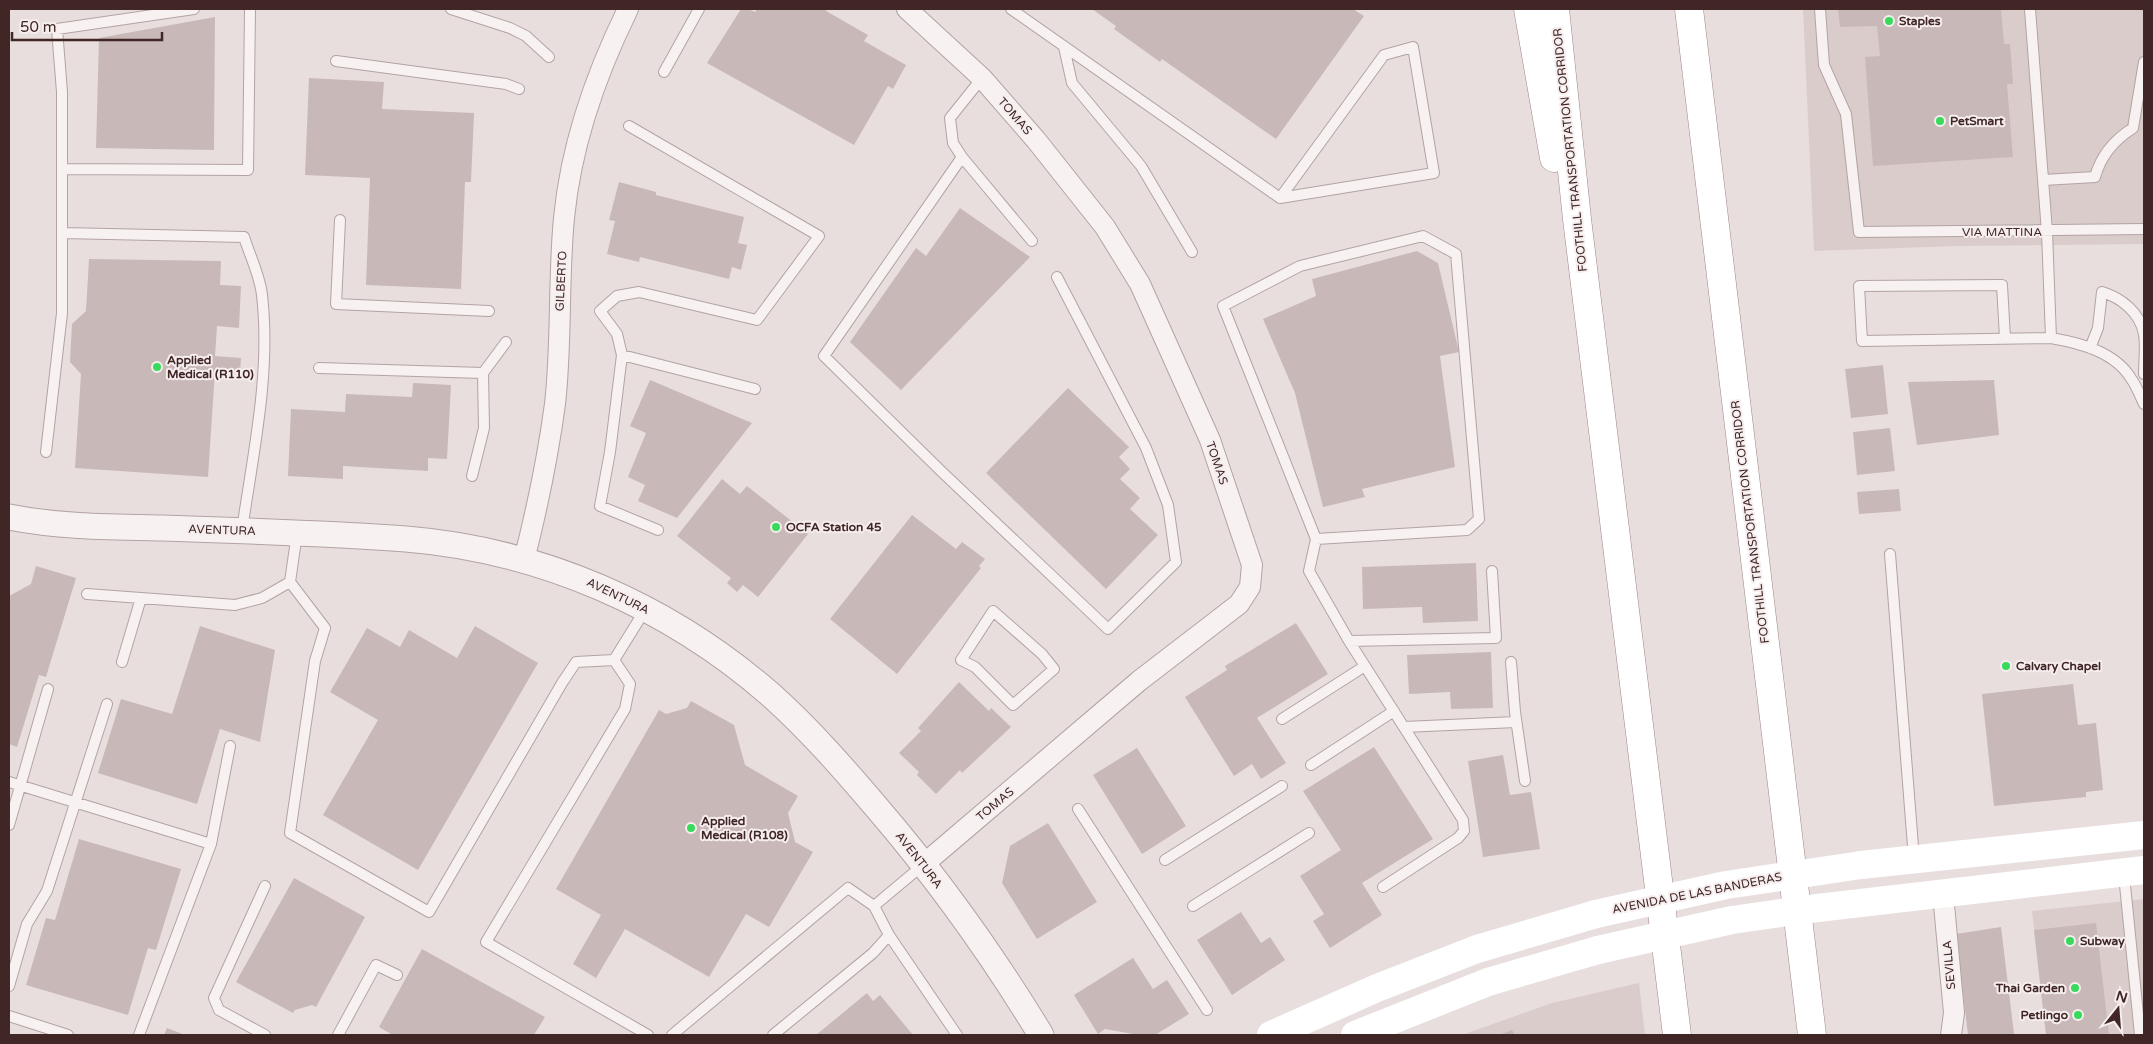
<svg xmlns="http://www.w3.org/2000/svg" width="2153" height="1044" font-family="'Varela Round',sans-serif">
  <style>
    .built { fill: #dbcccc }
    .building { fill: #c9b8b8 }
    .lines { fill: none; stroke-linecap: round; stroke-linejoin: round }
    .service-casing { stroke: #b3a3a3; stroke-width: 12 }
    .minor-casing { stroke: #b3a3a3; stroke-width: 22 }
    .tertiary-casing { stroke: #b3a3a3; stroke-width: 27 }
    .motorway-casing { stroke: #a18485; stroke-width: 29 }
    .service { stroke: #f7f1f1; stroke-width: 10 }
    .minor { stroke: #f7f1f1; stroke-width: 20 }
    .tertiary { stroke: #f7f1f1; stroke-width: 25 }
    .secondary { stroke: #fff; stroke-width: 28 }
    .motorway { stroke: #fff; stroke-width: 28 }
    .secondary-bridge { stroke: #fff; stroke-width: 28 }
    .poi-dot { fill: #37da5b; stroke: #f6eeee; stroke-width: 2 }
    .labels { text-anchor: middle; stroke-width: 4; stroke-linejoin: round; paint-order: stroke }
    .poi-label { font-size: 12px; font-weight: bold; fill: #412626; stroke: #f6eeee; text-anchor: start }
    .street-label { font-size: 12px; fill: #412626; stroke: #f6eeee }
  </style>
  <rect width="100%" height="100%" fill="#e9dede"/>
  <!-- built -->
  <path class="built" d="M1803,9H2144V244L1958,246L1814,251Z
    M2144,899V1035H2046L2032,911Z
    M1639,983L1645,1035H1462L1552,1003Z"/>
  <!-- building -->
  <path class="building" d="M741,9H748L755,12L757,9H827L826,11L868,35L864,41L906,65L893,89L888,86L854,145L707,63Z
    M1092,9H1353L1364,16L1276,139L1162,59L1160,62L1114,29L1116,26Z
    M1838,9H2001L2004,44H2010L2013,84H2007L2013,157L1873,166L1865,57L1880,56L1877,26L1840,27Z
    M215,17L214,150L96,148L99,38Z
    M309,78L384,82L382,109L474,113L471,182H465L461,289L366,285L370,178L305,175Z
    M619,182L656,192V195L744,217L738,243L747,245L741,270L732,267L729,279L640,257L639,262L607,254L615,221L609,220Z
    M960,208L1030,257L901,390L850,342L916,248L926,256Z
    M1417,251L1438,263L1459,352L1440,356L1455,467L1362,489L1365,497L1323,507L1295,393L1263,319L1316,296L1312,279Z
    M89,259L221,261L220,285L241,286L239,328L217,326L215,356L241,358L240,373L215,371L208,477L75,468L81,374L70,362L72,324L86,311Z
    M1883,365L1888,414L1851,418L1845,369Z
    M650,380L752,423L677,518L638,501L645,485L628,477L646,433L630,426Z
    M1994,380L1999,435L1917,445L1908,382Z
    M413,383L451,385L447,459L428,458V471L343,466V479L288,476L291,409L345,412L346,394L412,397Z
    M1068,388L1129,447L1119,457L1130,469L1120,479L1140,498L1130,509L1158,535L1106,589L986,473Z
    M1890,428L1895,471L1857,475L1853,432Z
    M722,479L740,494L747,486L808,534L758,597L743,585L737,592L727,583L731,578L677,536Z
    M1899,489L1901,511L1859,514L1857,492Z
    M912,515L956,549L962,542L985,559L979,566L981,568L897,674L830,619Z
    M1476,563L1478,621L1423,623L1422,607L1363,609L1362,567Z
    M36,566L76,578L46,677L39,675L17,747L9,744V596L31,584Z
    M1296,623L1328,674L1257,718L1286,763L1261,779L1252,764L1234,776L1185,697L1227,670L1225,666Z
    M200,626L275,650L260,742L220,729L197,804L98,773L121,699L172,714Z
    M475,626L538,663L418,870L323,815L378,720L330,692L367,628L400,647L409,630L457,658Z
    M1491,652L1493,708L1451,709L1450,692L1409,694L1407,655Z
    M959,682L989,711L991,708L1011,727L962,773L960,770L936,794L917,775L919,772L899,753L921,731L918,728Z
    M2073,684L2078,725L2096,723L2103,790L2086,792V797L1994,806L1982,694Z
    M691,701L734,725L745,765L798,796L788,813L795,842L813,852L769,927L746,914L709,977L625,929L596,978L573,964L601,915L556,889L659,710L666,714L687,708Z
    M1374,747L1433,839L1362,883L1382,915L1330,948L1313,921L1324,914L1300,876L1341,850L1303,791Z
    M1137,748L1186,826L1142,854L1093,775Z
    M1503,755L1510,795L1531,792L1540,849L1483,857L1468,761Z
    M1048,823L1097,902L1037,939L1002,883L1010,846Z
    M79,839L181,869L156,950L148,948L128,1015L26,985L46,918L55,920Z
    M294,878L365,917L316,1007L312,1005L295,1010L293,1013L236,982Z
    M1241,912L1261,943L1270,937L1285,960L1232,995L1197,940Z
    M2096,923L2109,1035H2046L2034,930Z
    M2001,927L2014,1034L1968,1035L1956,934Z
    M422,949L545,1017L534,1035H390L391,1034L379,1027Z
    M1133,958L1153,989L1167,980L1189,1014L1155,1035H1139L1105,1029L1098,1034L1074,995Z
    M867,993L873,1001L880,995L913,1035H816Z
    M167,1028L185,1035H164Z
    M1512,1030L1515,1035H1499Z"/>
  <g class="lines">
    <defs>
      <path id="service" d="M451,9L510,28L526,36L549,57
        M1011,9L1280,198L1434,173L1413,47L1384,55L1280,198
        M1820,9L1824,65L1846,114L1859,232L2144,229
        M2030,9L2047,232L2051,338
        M1064,47L1072,83L1141,166L1192,252
        M336,61L506,84L519,89
        M664,72L699,9
        M982,78L950,118L953,143L962,157L1032,241
        M629,126L819,236L757,320L639,292L617,296L600,311L617,334L622,355L610,452L600,506L658,530
        M962,157L824,356L942,472L1108,629L1176,562L1168,505L1146,448L1057,277
        M62,169L248,170L250,9
        M2043,180L2095,177C2101,155 2114,140 2133,128L2144,62
        M340,220L336,304L489,311
        M63,233L244,237C250,256 260,276 262,295C271,374 253,453 242,530
        M1423,236L1456,254L1479,519L1467,530L1316,539L1223,306L1300,266Z
        M2005,338L2002,285L1859,286L1862,341L2051,338C2080,343 2116,352 2132,380C2137,387 2140,396 2144,404
        M2090,348L2098,328L2102,292C2122,298 2140,313 2144,334C2146,347 2144,361 2144,374
        M622,355L755,389
        M319,368L483,373
        M46,452L62,313V92L57,29L194,9
        M472,476L484,428L483,373L506,342
        M297,533L290,582L325,628L315,661L290,833L429,912L562,683L576,662L614,660
        M1316,539L1309,571L1349,641L1463,820L1464,831L1458,838L1383,887
        M1890,554L1914,859
        M87,594L235,605L262,598L290,582
        M993,611L1042,654L1054,669L1013,705L975,667L961,660Z
        M1349,641L1496,638L1492,571
        M614,660L630,684L625,709L486,942L648,1035
        M614,660L645,610
        M122,662L141,598
        M1511,662L1515,712L1525,781
        M1282,719L1365,666
        M1404,727L1516,722
        M1311,765L1394,711
        M9,782L211,844
        M1078,809L1207,1010
        M9,825L48,689
        M1165,860L1282,786
        M2124,875L2140,1035
        M874,906L923,865
        M1193,906L1309,833
        M9,986L27,924L47,891L107,704
        M9,1016L68,1035
        M139,1035L211,844L230,746
        M265,1035L219,1010L214,998L265,886
        M338,1035L376,965L397,975
        M672,1035L848,888L874,906L889,935L957,1035
        M773,1035L873,953L889,935"/>
      <path id="minor" d="M907,9L982,78L1036,140L1105,227L1140,284L1210,440L1252,565L1250,587L1239,604L1139,681L924,864
        M524,560C537,509 548,456 555,404C562,342 558,280 564,218C571,145 596,74 628,9
        M1943,894L1954,1013L1951,1035"/>
      <path id="tertiary" d="M9,517C59,527 112,527 164,528C244,531 325,533 406,539C541,550 669,606 771,695C810,730 844,769 878,809C938,879 993,956 1041,1035"/>
      <path id="motorway" d="M1528,9L1554,158
        M1555,9L1577,219L1677,1035
        M1689,9L1812,1035"/>
    </defs>
    <!-- service casing -->
    <use href="#service" class="service-casing"/>
    <!-- minor casing -->
    <use href="#minor" class="minor-casing"/>
    <!-- tertiary casing -->
    <use href="#tertiary" class="tertiary-casing"/>
    <!-- motorway casing -->
    <use href="#motorway" class="motorway-casing"/>
    <!-- service -->
    <use href="#service" class="service"/>
    <!-- minor -->
    <use href="#minor" class="minor"/>
    <!-- tertiary -->
    <use href="#tertiary" class="tertiary"/>
    <!-- secondary -->
    <path class="secondary" d="M1861,865L2144,835
      M1809,909L2144,870
      M1271,1035L1377,988L1477,949L1596,914
      M1355,1035L1488,982L1598,950"/>
    <!-- motorway -->
    <use href="#motorway" class="motorway"/>
    <!-- secondary-bridge -->
    <path class="secondary-bridge" d="M1596,914L1726,885L1861,865
      M1598,950L1732,920L1809,909"/>
  </g>
  <!-- markers -->
  <g class="poi-dot">
    <circle cx="1889" cy="21" r="5"/>
    <circle cx="1940" cy="121" r="5"/>
    <circle cx="157" cy="367" r="5"/>
    <circle cx="776" cy="527" r="5"/>
    <circle cx="2006" cy="666" r="5"/>
    <circle cx="691" cy="828" r="5"/>
    <circle cx="2070" cy="941" r="5"/>
    <circle cx="2075" cy="988" r="5"/>
    <circle cx="2078" cy="1015" r="5"/>
  </g>
  <g class="labels">
    <!-- poi labels -->
    <g class="poi-label">
      <text x="1899" y="25">Staples</text>
      <text x="1950" y="125">PetSmart</text>
      <text x="167" y="364">Applied<tspan x="167" dy="14">Medical (R110)</tspan></text>
      <text x="786" y="531">OCFA Station 45</text>
      <text x="2016" y="670">Calvary Chapel</text>
      <text x="701" y="825">Applied<tspan x="701" dy="14">Medical (R108)</tspan></text>
      <text x="2080" y="945">Subway</text>
      <text x="2065" y="992" text-anchor="end">Thai Garden</text>
      <text x="2068" y="1019" text-anchor="end">Petlingo</text>
    </g>
    <!-- street labels -->
    <g class="street-label">
      <text transform="translate(1015 116) rotate(49)" y="4">TOMAS</text>
      <text transform="translate(1570 150) rotate(-96)" y="4">FOOTHILL TRANSPORTATION CORRIDOR</text>
      <text x="2002" y="236">VIA MATTINA</text>
      <text transform="translate(561 281) rotate(-87)" y="4">GILBERTO</text>
      <text transform="translate(1217 463) rotate(71)" y="4">TOMAS</text>
      <text transform="translate(1750 522) rotate(-97)" y="4">FOOTHILL TRANSPORTATION CORRIDOR</text>
      <text transform="translate(222 530) rotate(2)" y="4">AVENTURA</text>
      <text transform="translate(618 596) rotate(26)" y="4">AVENTURA</text>
      <text transform="translate(995 804) rotate(-40)" y="4">TOMAS</text>
      <text transform="translate(919 860) rotate(52)" y="4">AVENTURA</text>
      <text transform="translate(1697 893) rotate(-11)" y="4">AVENIDA DE LAS BANDERAS</text>
      <text transform="translate(1949 965) rotate(-95)" y="4">SEVILLA</text>
    </g>
  </g>
  <!-- border -->
  <rect width="2153" height="1044" fill="none" stroke="#412626" stroke-width="20"/>
  <!-- north arrow -->
  <g transform="translate(2118 1009) rotate(17)" stroke="#f6eeee" stroke-width="4" paint-order="stroke">
  <path d="M0-4L9 19L0 12L-9 19Z" fill="#412626"/>
  <text y="-8" font-size="14" font-weight="bold" text-anchor="middle" fill="#412626">N</text>
  </g>
  <!-- scale -->
  <path d="M12 32v8h150v-8" fill="none" stroke="#412626" stroke-width="2.5"/>
  <text x="20" y="32" font-size="15" fill="#412626" stroke="#f6eeee" stroke-width="4" paint-order="stroke">50 m</text>
</svg>
